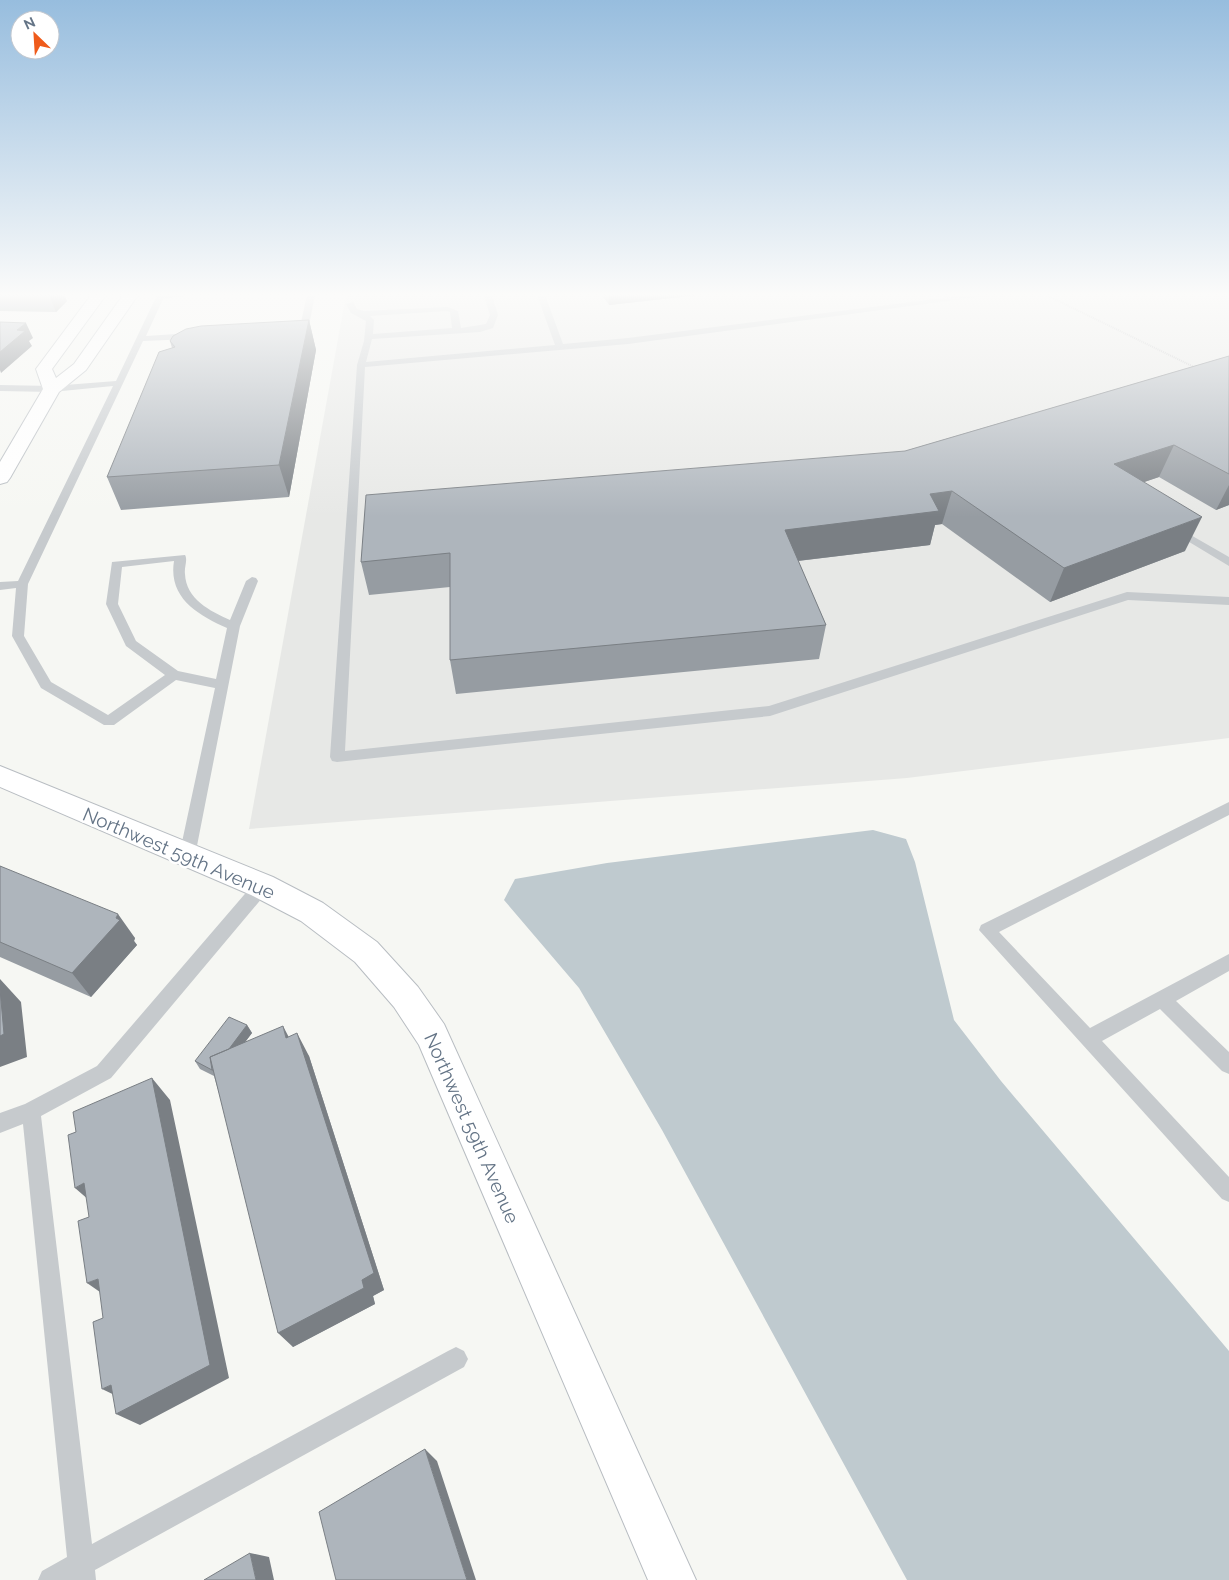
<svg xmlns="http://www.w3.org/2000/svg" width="1229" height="1580" font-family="Raleway,sans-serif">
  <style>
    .built { fill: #e7e8e6 }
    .water { fill: #bfcacf }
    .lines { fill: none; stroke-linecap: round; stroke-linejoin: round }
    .secondary-casing { stroke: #b8bdc2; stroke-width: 2 }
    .path { stroke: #c0c1c4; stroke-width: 2; stroke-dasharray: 1 1; stroke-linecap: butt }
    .lane { fill: #c6cacd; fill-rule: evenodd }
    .secondary { fill: #fff; fill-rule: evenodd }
    .wall { fill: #969ca2 }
    .shaded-wall { fill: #7a7f84 }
    .building { fill: #aeb5bc; stroke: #7a7f84 }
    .labels { text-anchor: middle; stroke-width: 5; stroke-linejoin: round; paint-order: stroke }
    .near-street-label { font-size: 19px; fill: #647486; stroke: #fff }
  </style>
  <rect width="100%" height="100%" fill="#f6f7f3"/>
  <!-- built -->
  <path class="built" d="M346,295H1229V738L907,778L249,829Z"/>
  <!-- water -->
  <path class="water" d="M873,830L906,839L915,862L954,1020L1001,1081L1229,1351V1580H907L662,1130L579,988L504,900L515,879L607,863Z"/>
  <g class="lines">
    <defs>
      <path id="secondary" d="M91,295H106L52,369L56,378L74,364L123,295H138L86,370L59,392L10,478L7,482L0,484V462L43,389L36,369Z
        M0,766L273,877L323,903L377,942L418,987L444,1024L696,1580H648L419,1045L394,1007L355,962L301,921L251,895L0,787Z"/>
    </defs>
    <!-- secondary casing -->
    <use href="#secondary" class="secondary-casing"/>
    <!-- path -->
    <path class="path" d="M1046,295L1196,368"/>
    <!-- lane -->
    <path class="lane" d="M157,295H192L163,299L146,336L191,333L195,336L191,339L143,341L28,584L24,636L51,682L108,715L165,675L126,646L106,604L112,562L185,555C188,560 184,567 185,574C186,599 210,611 230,620L246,581L252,577L256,578L258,581L240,626L195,856L193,860L187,862L181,860L179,856L215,688L176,680L114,725H104L41,688L12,636L16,588L0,590V582L18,581L113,386L52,392L0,391V385L52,386L116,381ZM174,561C168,598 198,615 227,628L216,679L178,671L136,641L118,604L122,567Z
      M307,295H315L308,330L304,333L291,332V328L300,327Z
      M492,295L498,315L493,328L480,332L372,339L366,362L555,345L537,295H545L563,344L628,338L966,295H992L628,344L365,367L345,751L769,706L1127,592L1229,597V605L1128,600L770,716L337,762L332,761L330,757L357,365L364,341L366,321L351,313L346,304L353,302L357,309L364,311L448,307L458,311L461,328L486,324L490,315L484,296ZM447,311L450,312L452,328L373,334L374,320L370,316Z
      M1175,526L1229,557V566L1171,531L1169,529Z
      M1229,802V815L999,932L1090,1028L1229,954V971L1176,1001L1229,1052V1074L1222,1071L1160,1009L1102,1041L1229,1177V1202L1222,1199L979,930L981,925Z
      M262,879L268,881L270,886L268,891L111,1078L41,1116L92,1544L448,1351L456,1347L464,1351L468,1359L464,1367L95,1570L96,1580H38L42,1571L67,1557L23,1124L0,1133V1113L25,1104L97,1066L256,881Z"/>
    <!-- secondary -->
    <use href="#secondary" class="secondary"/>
  </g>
  <!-- wall -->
  <path class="wall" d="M0,295H64L67,301L56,312L0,311Z
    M602,295H699L609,305Z
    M309,320L316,350L289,497L121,510L107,477L172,348L170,341Z
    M1229,356V505L1216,510L1159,477L1144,482L1185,551L1050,602L942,524L935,525L930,545L798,561L826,625L819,659L456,694L450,660V587L369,595L361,562L905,451Z
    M0,866L135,938L134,941L137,945L91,997L0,957Z
    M247,1025L252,1033L245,1042L288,1037L309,1056L384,1290L373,1296L375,1304L293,1347L214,1076L200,1069L195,1061Z"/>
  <!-- shaded-wall -->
  <path class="shaded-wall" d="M49,295H64L67,301L56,312Z
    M609,295H699L609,305Z
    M309,320L316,350L289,497L279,465Z
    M26,323L33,338L29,341L32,346L1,373L0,370V352L17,330Z
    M1174,445L1159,477L1100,497L1114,464Z
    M1229,485V505L1216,510Z
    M952,491L942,524L935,525L930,545L780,563L785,530L930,494Z
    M1202,517L1185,551L1050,602L1064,568Z
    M118,914L135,938L134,941L137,945L91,997L72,973L116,918Z
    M0,979L21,1002L27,1057L0,1067Z
    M247,1025L252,1033L218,1078L212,1070Z
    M283,1026L295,1049L286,1038Z
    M297,1033L309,1056L384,1290L373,1296L375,1304L293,1347L278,1333L362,1280Z
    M152,1078L170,1100L229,1378L140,1425L116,1414Z
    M84,1183L97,1207L75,1188Z
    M98,1279L110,1299L87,1283Z
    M111,1385L127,1401L102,1389Z
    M425,1449L437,1461L476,1580H467Z
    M250,1553L269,1557L274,1580H256Z"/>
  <!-- building -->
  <path class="building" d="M309,320L279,465L107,477L159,352L175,347L170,341L173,336L186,329L201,326Z
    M0,322L26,323L17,330L25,331L0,352Z
    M1229,356V474L1174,445L1114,464L1202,517L1064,568L952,491L930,494L939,511L785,530L826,625L450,660V553L361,562L366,495L905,451Z
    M0,866L118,914L116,918L120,920L72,973L0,942Z
    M0,989L4,1034L0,1036Z
    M229,1017L247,1025L229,1049L210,1057L212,1070L195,1061Z
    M283,1026L286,1038L297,1033L374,1273L362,1280L364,1288L278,1333L210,1057Z
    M152,1078L210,1365L116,1414L111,1385L102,1389L93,1322L103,1318L98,1279L87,1283L78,1221L89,1217L84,1183L75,1188L68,1135L76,1132L73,1112Z
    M425,1449L467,1580H336L319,1512Z
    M250,1553L256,1580H204Z"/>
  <!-- sky -->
  <linearGradient id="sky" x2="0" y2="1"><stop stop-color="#97bdde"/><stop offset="0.57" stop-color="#fbfbfa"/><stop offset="1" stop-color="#fbfbfa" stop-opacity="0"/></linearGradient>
  <rect width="1229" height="517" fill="url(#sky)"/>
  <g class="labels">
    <!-- near-street labels -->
    <g class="near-street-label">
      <text transform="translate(179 853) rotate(23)" y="7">Northwest 59th Avenue</text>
      <text transform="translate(472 1128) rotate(66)" y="7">Northwest 59th Avenue</text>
    </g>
  </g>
  <!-- north arrow -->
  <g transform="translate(35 35) rotate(335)"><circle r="24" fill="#ffffff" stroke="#c1c7cf"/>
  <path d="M0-4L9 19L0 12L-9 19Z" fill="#ef5b1b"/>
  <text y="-8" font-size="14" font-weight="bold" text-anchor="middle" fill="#647486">N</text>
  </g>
</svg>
